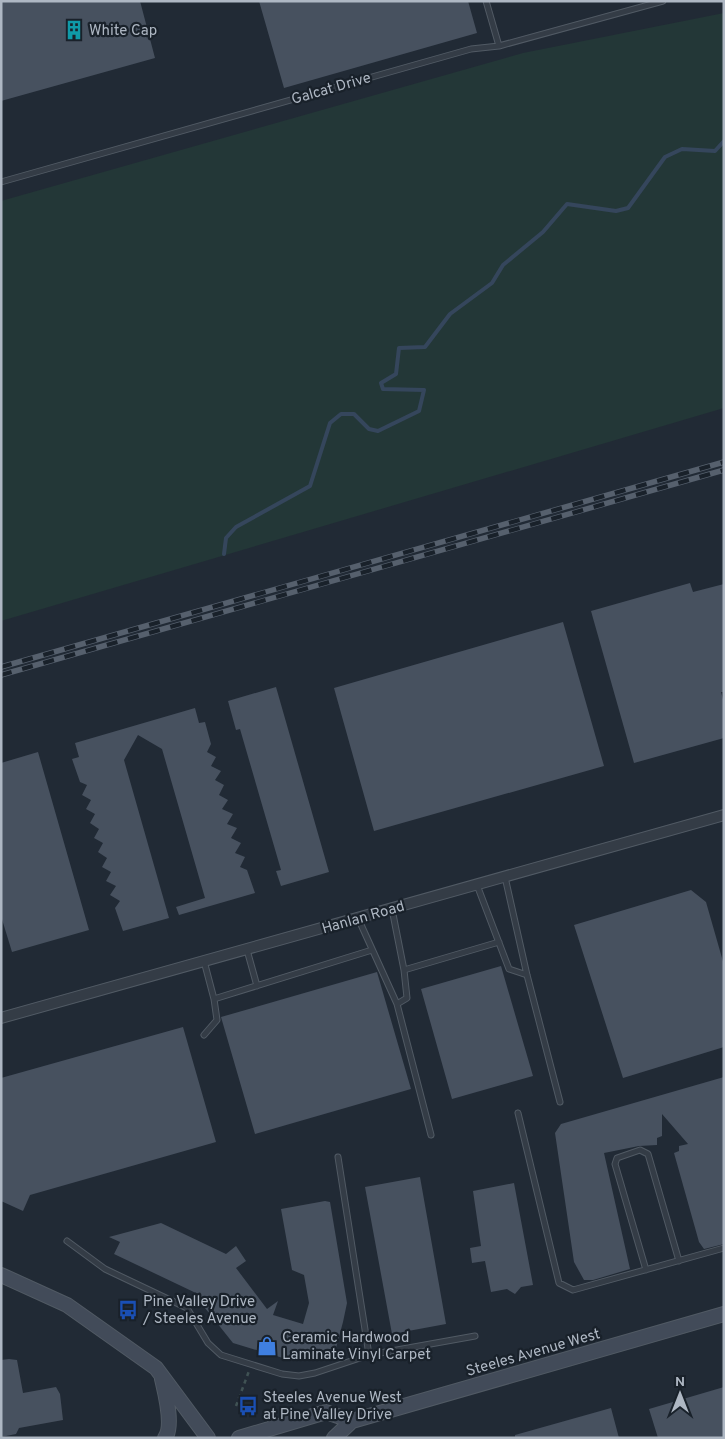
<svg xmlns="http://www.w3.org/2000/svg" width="725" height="1439" font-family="Overpass,sans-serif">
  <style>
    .green { fill: #233737 }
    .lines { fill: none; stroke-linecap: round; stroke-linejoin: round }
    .stream { stroke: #35465c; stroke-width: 4 }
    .building { fill: #47515f }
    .lane-casing { stroke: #515a64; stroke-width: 7 }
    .street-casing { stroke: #515a64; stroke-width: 12 }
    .secondary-casing { stroke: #515a64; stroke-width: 16 }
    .path { stroke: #405254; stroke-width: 2.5; stroke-dasharray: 4 4; stroke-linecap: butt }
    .lane { stroke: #343c46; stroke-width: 5 }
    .street { stroke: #343c46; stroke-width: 10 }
    .secondary { stroke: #424b59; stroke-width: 14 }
    .rail-casing { stroke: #56606d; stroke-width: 5.5 }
    .rail { stroke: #19212a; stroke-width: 4; stroke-dasharray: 11; stroke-linecap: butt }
    .labels { text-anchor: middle; stroke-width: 4.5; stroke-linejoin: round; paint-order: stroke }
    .poi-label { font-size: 15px; fill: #aeb7c3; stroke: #19212a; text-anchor: start }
    .street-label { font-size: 15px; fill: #aeb7c3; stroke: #19212a }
  </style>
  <rect width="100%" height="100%" fill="#212a35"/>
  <!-- green -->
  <path class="green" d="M724,13V408L1,621V201L523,53Z"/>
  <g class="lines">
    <!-- stream -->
    <path class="stream" d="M224,554L226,538L236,527L310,486L330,423L341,414H354L369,429L378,431L419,411L424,390L383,389L381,383L396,374L399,348L425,347L450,314L492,283L503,265L543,232L567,204L616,211L628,208L665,157L682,149L715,151L724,141"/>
  </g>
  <!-- building -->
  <path class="building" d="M1,1H140L155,58L1,101Z
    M259,1H468L477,33L284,88Z
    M690,583L693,592L724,584V692H721L724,703V738L634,763L591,611Z
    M563,622L604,766L374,831L334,688Z
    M276,687L329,872L281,886L276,871L281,870L240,729L236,730L228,701Z
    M195,708L199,723L205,722L211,744L207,752L216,757L211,766L221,771L215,780L224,785L219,795L228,800L222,809L233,814L227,824L237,828L231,838L241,843L235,853L245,857L240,867L247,870L255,893L179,915L176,907L205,898L162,749L138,735L124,760L169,918L123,931L115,908L120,901L110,895L116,886L106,881L111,872L102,867L107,858L98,852L103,843L94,838L99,829L90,823L95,814L86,809L91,800L82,795L87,785L80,782L72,759L79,757L75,743Z
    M38,752L89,930L12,952L1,916V763Z
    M691,890L706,902L724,965V1047L623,1078L574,925Z
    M501,966L533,1076L452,1099L421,989Z
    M377,972L411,1089L255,1134L221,1017Z
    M183,1027L216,1142L30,1195L23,1211L1,1201V1078Z
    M724,1077V1244L704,1249L699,1242L674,1153L679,1151V1146L688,1144L662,1114V1136L657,1138V1145L639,1146L604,1153L630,1269L593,1280H584L574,1262L555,1133L561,1124Z
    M420,1177L446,1324L392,1334L365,1187Z
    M514,1183L533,1285L521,1287L515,1294L507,1289L491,1292L485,1261L472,1263L470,1248L481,1246L473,1191Z
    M325,1201L330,1202L347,1303L343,1322L336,1348L293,1361L233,1343L197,1298L198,1294L114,1254L120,1242L109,1237L161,1223L226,1254L236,1246L246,1261L236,1268L267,1309L278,1301L273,1315L303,1324L309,1303L304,1275L292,1270L281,1209Z
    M9,1359L17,1360L23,1393L56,1387L60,1394L63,1420L19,1428L16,1434L1,1437V1360Z
    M724,1387V1438H658L649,1409Z
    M611,1408L619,1438H515V1435Z"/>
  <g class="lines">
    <defs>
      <path id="lane" d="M486,1L499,46
        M1,182L471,49L499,46L663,1
        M505,877L527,975L560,1102
        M477,885L509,969L527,975
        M392,909L404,970L499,942
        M358,918L397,1004L431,1135
        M247,950L257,986
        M204,961L214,999L372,950
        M397,1004L407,998L404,970
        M204,1035L217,1020L214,999
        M518,1113L559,1283L573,1290L724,1248
        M338,1157L369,1355L475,1336
        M67,1241L105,1269L187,1308L208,1343L221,1355L282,1374L299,1376L315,1373L369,1355
        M646,1270L615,1164L617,1158L640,1150L648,1154L679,1261"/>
      <path id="street" d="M1,1018L724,815"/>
      <path id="secondary" d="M1,1275L67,1305L156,1368L208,1438
        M162,1379C165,1392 174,1426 165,1438
        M239,1438L326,1412L352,1421
        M334,1438L352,1421L724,1314"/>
    </defs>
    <!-- lane casing -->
    <use href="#lane" class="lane-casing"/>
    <!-- street casing -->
    <use href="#street" class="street-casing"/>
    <!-- secondary casing -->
    <use href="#secondary" class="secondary-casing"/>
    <!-- path -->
    <path class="path" d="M236,1406L249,1371"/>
    <!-- lane -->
    <use href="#lane" class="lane"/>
    <!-- street -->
    <use href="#street" class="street"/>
    <!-- secondary -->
    <use href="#secondary" class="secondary"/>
    <defs>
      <path id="rail" d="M1,667L724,462
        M1,675L724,470"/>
    </defs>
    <!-- rail casing -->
    <use href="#rail" class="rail-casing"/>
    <!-- rail -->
    <use href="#rail" class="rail"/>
  </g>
  <!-- icons -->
  <defs>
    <symbol id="building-bare" viewBox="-9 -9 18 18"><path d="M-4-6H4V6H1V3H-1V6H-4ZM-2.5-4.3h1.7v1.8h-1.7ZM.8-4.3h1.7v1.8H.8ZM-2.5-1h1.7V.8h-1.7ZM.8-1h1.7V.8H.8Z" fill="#0f9aa8" stroke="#19212a" stroke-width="2.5" paint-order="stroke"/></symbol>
    <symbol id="bus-bare" viewBox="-9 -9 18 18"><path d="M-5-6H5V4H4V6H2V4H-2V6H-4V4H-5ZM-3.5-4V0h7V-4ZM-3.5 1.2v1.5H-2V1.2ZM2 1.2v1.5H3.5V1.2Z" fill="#1a4fb4" stroke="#19212a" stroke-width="2.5" paint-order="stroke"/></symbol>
    <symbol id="shop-bare" viewBox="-9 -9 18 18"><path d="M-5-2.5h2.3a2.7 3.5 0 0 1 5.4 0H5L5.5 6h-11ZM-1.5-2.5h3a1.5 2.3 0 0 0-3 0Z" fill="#3f7fe0" stroke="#19212a" stroke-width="2.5" paint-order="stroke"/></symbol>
  </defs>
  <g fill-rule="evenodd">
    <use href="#building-bare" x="60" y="16" width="28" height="28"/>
    <use href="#bus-bare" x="114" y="1296" width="28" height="28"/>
    <use href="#shop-bare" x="253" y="1332" width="28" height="28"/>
    <use href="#bus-bare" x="234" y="1392" width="28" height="28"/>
  </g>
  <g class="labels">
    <!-- poi labels -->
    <g class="poi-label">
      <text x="89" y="35">White Cap</text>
      <text x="143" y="1306">Pine Valley Drive<tspan x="143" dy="17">/ Steeles Avenue</tspan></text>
      <text x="282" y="1342">Ceramic Hardwood<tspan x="282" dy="17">Laminate Vinyl Carpet</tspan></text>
      <text x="263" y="1402">Steeles Avenue West<tspan x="263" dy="17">at Pine Valley Drive</tspan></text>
    </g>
    <!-- street labels -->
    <g class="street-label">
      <text transform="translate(331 88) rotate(-16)" y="5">Galcat Drive</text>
      <text transform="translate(363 917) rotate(-16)" y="5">Hanlan Road</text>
      <text transform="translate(533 1352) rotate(-16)" y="5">Steeles Avenue West</text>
    </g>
  </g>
  <!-- border -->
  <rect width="725" height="1439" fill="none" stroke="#aeb7c3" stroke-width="5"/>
  <!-- north arrow -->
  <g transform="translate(680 1394)" stroke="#19212a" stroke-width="4" paint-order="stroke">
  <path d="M0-4L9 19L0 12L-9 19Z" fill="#aeb7c3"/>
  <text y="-8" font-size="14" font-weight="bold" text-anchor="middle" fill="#aeb7c3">N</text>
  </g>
</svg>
